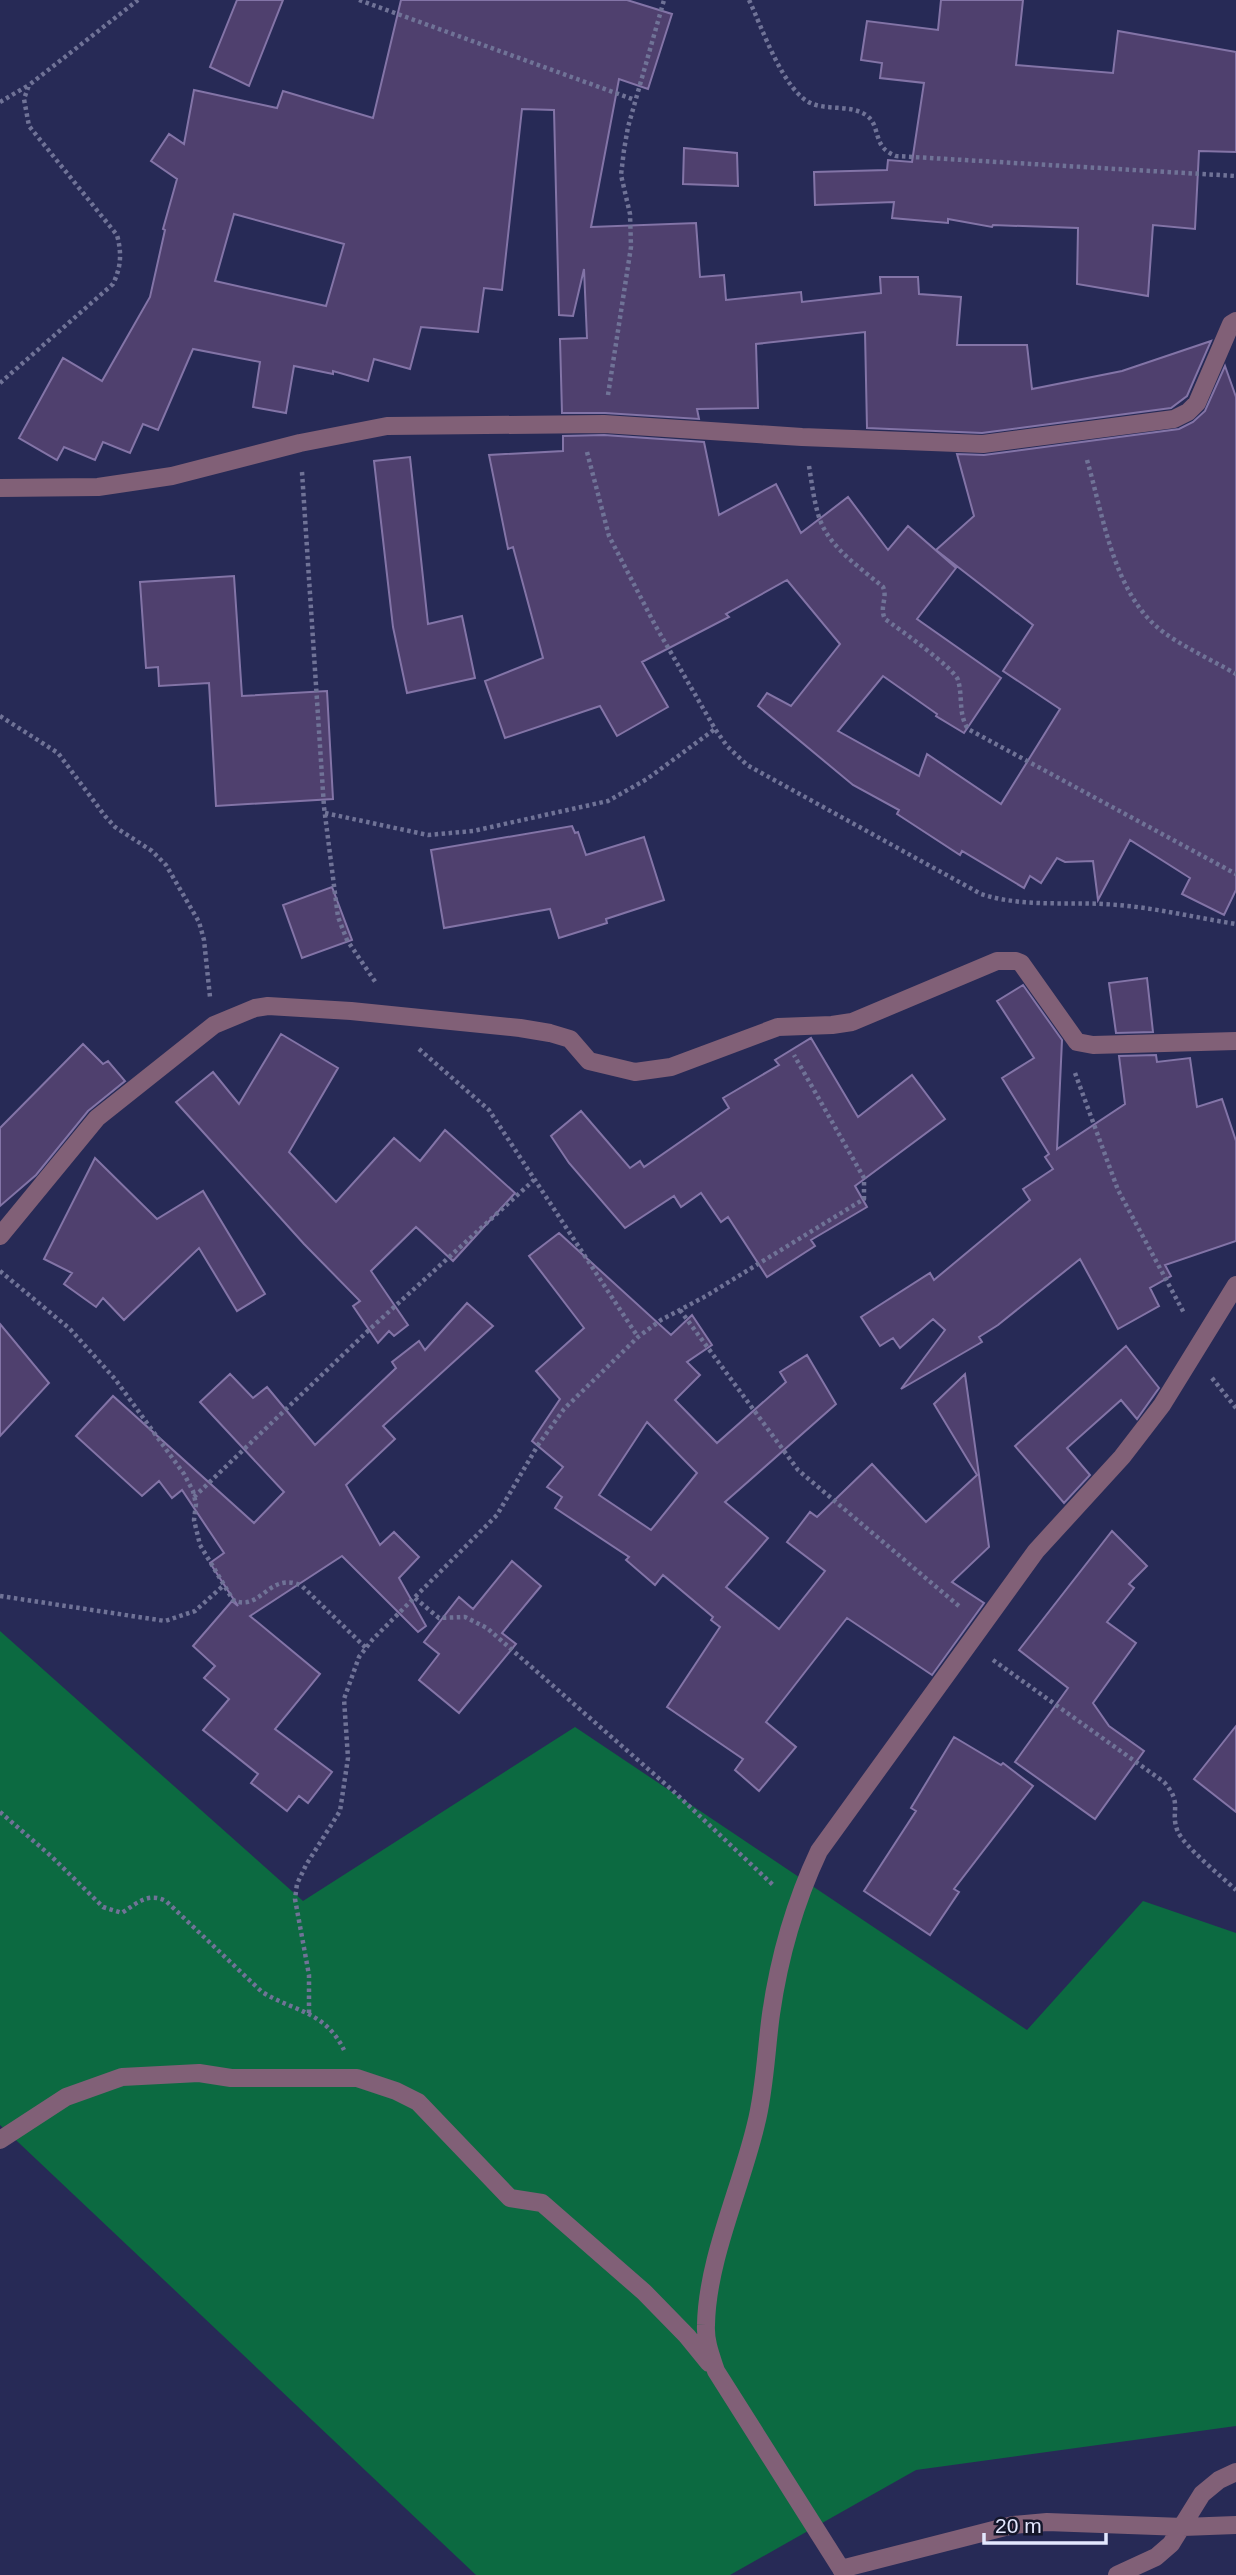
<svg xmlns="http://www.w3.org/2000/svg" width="1236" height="2575" font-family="Helvetica,sans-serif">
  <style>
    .green { fill: #0c6a41 }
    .building { fill: #4f406e; stroke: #8374a7; stroke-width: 2; fill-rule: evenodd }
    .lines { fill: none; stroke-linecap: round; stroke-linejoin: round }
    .path { stroke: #707397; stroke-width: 4.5; stroke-dasharray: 3.5 3.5; stroke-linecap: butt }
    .minor { stroke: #816077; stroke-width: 18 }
  </style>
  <rect width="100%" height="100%" fill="#272a56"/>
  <!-- green -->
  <path class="green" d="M0,1631L303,1901L575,1727L1027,2030L1143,1901L1236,1933V2426L916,2470L730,2575H476L0,2125Z"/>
  <!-- building -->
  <path class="building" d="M237,0H283L249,86L210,67Z
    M401,0H627L672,14L648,89L619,79L591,227L696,223L700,277L724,275L726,300L801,292L802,302L881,293L880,277H918L919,294L961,297L957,345H1027L1032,389L1122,371L1211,341L1187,396L1171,408L982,433L867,428L865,332L756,344L758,408L697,409L699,419L605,413H562L560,339L587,338L584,269L573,316L559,315L554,110L522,109L502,290L484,288L478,332L421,327L410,369L374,359L368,381L333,371V374L294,366L286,413L253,407L260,362L193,349L158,430L143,424L130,453L103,442L95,460L64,447L57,460L19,438L63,358L102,381L150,297L165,230L163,229L177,179L151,161L169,134L184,144L194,90L277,108L283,91L373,118ZM234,214L344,244L326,306L215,281Z
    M941,0H1023L1016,65L1113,73L1118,31L1236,52V152L1199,151L1195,229L1153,225L1148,296L1077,284L1078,228L993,225L992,227L948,219V223L892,218L894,202L815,205L814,172L887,170L888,160L912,162L924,83L880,78L882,63L861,60L867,21L938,30Z
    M684,148L737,153L738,186L683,184Z
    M1225,366L1236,397V890L1224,915L1182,894L1190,878L1130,840L1098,900L1093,861L1065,862L1057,858L1041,883L1030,876L1024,888L962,851L960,855L897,814L899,810L853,785L758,706L767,693L791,706L840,644L787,580L726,614L729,617L642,662L668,707L617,736L600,706L505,738L485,681L543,658L513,547L508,549L489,455L563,451V436L604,435L704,442L719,515L776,484L801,533L848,497L888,550L908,526L956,568L917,619L1001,678L964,733L936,716L937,714L883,676L838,731L919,776L927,754L1001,804L1060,709L1003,671L1033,625L936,550L974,516L957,454L984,455L1179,429L1193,422L1205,411Z
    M410,457L428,624L462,616L475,678L407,693L393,627L374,461Z
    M234,576L242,696L327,691L333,799L216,806L209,683L159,686L158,667L146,668L140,582Z
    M572,826L575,833L578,832L586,855L644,837L664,900L606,919L607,923L559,938L550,909L444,928L431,850Z
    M332,887L352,940L302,958L283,905Z
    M1147,978L1153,1032L1116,1033L1109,983Z
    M1023,985L1062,1040L1057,1149L1125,1104L1119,1056L1156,1055L1157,1062L1190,1058L1197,1107L1222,1099L1236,1141V1241L1165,1265L1171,1276L1150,1288L1159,1306L1118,1329L1080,1259L998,1325L979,1337L982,1342L901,1389L945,1330L933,1319L900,1348L893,1338L880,1346L861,1317L930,1273L934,1280L1030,1200L1023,1189L1053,1169L1045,1157L1049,1154L1002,1078L1034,1058L997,1001Z
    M281,1034L338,1068L289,1152L336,1202L394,1138L420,1161L445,1130L515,1193L453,1261L416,1227L371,1271L408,1325L394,1336L389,1331L378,1343L353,1306L360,1301L304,1244L176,1102L213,1072L239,1104Z
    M811,1038L858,1117L912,1075L945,1119L855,1186L867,1207L811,1240L815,1246L767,1277L728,1217L721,1222L701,1193L681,1207L674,1196L625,1228L569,1163L551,1136L581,1111L630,1168L640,1161L644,1167L729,1108L723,1098L779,1065L775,1060Z
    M83,1044L103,1064L108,1061L125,1081L88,1111L36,1175L0,1206V1128Z
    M95,1158L157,1219L203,1191L265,1294L237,1311L199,1248L124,1320L103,1298L96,1307L64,1284L72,1273L44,1259Z
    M559,1233L671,1335L692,1315L712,1345L687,1362L700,1375L675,1400L717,1443L786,1382L780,1372L807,1355L836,1404L725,1502L768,1538L726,1587L779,1629L825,1571L787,1542L810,1512L817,1517L872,1464L926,1522L977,1475L934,1404L965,1374L989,1547L952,1582L984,1603L932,1675L847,1618L766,1722L796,1747L759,1791L735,1770L743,1759L667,1707L720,1627L711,1620L713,1617L663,1575L655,1585L626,1560L629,1557L555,1508L562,1497L547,1487L563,1467L532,1441L560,1399L536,1371L584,1328L529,1256ZM647,1422L697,1473L651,1530L599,1495Z
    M467,1303L493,1326L383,1426L395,1439L346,1485L380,1545L394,1532L419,1557L399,1578L426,1626L418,1632L342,1556L250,1616L320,1674L275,1729L332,1772L308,1803L299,1796L287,1811L251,1783L258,1774L203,1730L229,1699L204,1678L215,1666L193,1646L232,1601L238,1606L210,1563L224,1553L182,1490L172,1498L159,1481L142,1496L76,1436L113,1396L254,1523L284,1492L200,1402L230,1374L253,1398L267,1387L315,1445L396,1368L392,1362L419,1341L425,1350Z
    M0,1324L49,1383L0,1436Z
    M1126,1346L1159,1388L1137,1419L1121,1400L1067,1448L1090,1475L1064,1503L1015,1446Z
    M1112,1531L1147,1566L1129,1584L1134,1588L1107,1622L1136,1643L1093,1703L1109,1726L1144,1751L1095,1819L1015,1762L1068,1688L1019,1650Z
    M512,1561L541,1586L502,1633L516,1644L459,1713L419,1680L439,1654L424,1642L459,1597L473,1609Z
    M1236,1726V1812L1194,1779Z
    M954,1737L1001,1765L1003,1763L1033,1786L954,1889L959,1892L930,1935L864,1891L916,1811L911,1808Z"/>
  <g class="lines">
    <!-- path -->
    <path class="path" d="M359,0L635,100
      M749,0C762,27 784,94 813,104C829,110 851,105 866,115C882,126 871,147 896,156L1236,176
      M0,102L29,85
      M0,383L113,284C121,267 122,254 117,235L29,126L24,99L29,85L138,0
      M608,395L631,247L630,214L621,175L624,150L628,127L664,0
      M587,452L609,536L655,625L715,729L727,746L747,765L981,894C1021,907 1062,902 1103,904C1148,906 1192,917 1236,924
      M1087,460C1103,515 1113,589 1157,627C1175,643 1214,661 1236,674
      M809,466C812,484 814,503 820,520C831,549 861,568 883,587C888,598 879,607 885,619C899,629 954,668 958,680C963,697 958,714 968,729L1236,874
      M302,472L324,807L338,917L347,940L376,983
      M0,716L58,753L105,816L115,827L152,851L166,865L199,922L204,940L210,997
      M325,813L428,835L473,831L608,801L647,779L715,729
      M419,1049L489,1110L638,1337
      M1075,1073L1118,1190L1184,1313
      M0,1271L70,1329L115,1379L184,1474L193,1491L196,1504L194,1520L200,1545L233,1600C261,1613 269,1570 302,1586L366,1648
      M680,1310L798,1470L960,1607
      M1212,1378L1236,1408
      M194,1497L371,1328L534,1180
      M0,1596L165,1621L195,1611L224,1585
      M415,1598L439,1618L465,1617L487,1628L671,1789L773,1885
      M993,1660L1164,1782C1184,1805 1169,1811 1178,1832C1185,1847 1222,1877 1236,1890
      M0,1812L51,1856L103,1907L122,1913C137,1903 148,1892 166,1901L262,1992C295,2012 325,2011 344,2050
      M309,2013V1975L295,1899L297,1884L306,1865L340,1811L348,1758L344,1699L359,1657L373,1639L497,1515L538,1445L564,1409L638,1337L661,1320L706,1296L864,1199V1178L794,1055"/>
    <!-- minor -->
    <path class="minor" d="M0,488L98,487L172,476L300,443L387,426L604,424L802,437L983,444L1174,419L1188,412L1197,403L1231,324L1236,321
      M0,1236L97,1118L214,1025L255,1008L268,1006L351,1011L520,1028L550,1033L570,1039L589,1061L635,1072L671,1067L778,1027L832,1025L852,1022L997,961H1016L1021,963L1077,1042L1093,1045L1236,1041
      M0,2140L66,2097L122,2077L199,2073L231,2078H357L396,2091L418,2102L510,2198L542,2203L644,2292L687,2336L709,2363
      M841,2569L1013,2525L1047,2522L1183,2527L1236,2525
      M845,2575L716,2371C711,2356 705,2341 706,2325C707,2260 741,2188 756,2124C765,2089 766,2050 771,2014C779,1958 795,1902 819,1851L1036,1551L1122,1457L1162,1405L1236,1285
      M1117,2575L1156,2557L1171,2544L1202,2494L1219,2480L1236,2472"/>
  </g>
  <!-- scale -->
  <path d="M984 2533v10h122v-10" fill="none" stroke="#e3e7fe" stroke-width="3.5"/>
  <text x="995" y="2533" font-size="21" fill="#e3e7fe" stroke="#14162a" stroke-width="5" paint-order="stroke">20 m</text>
</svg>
